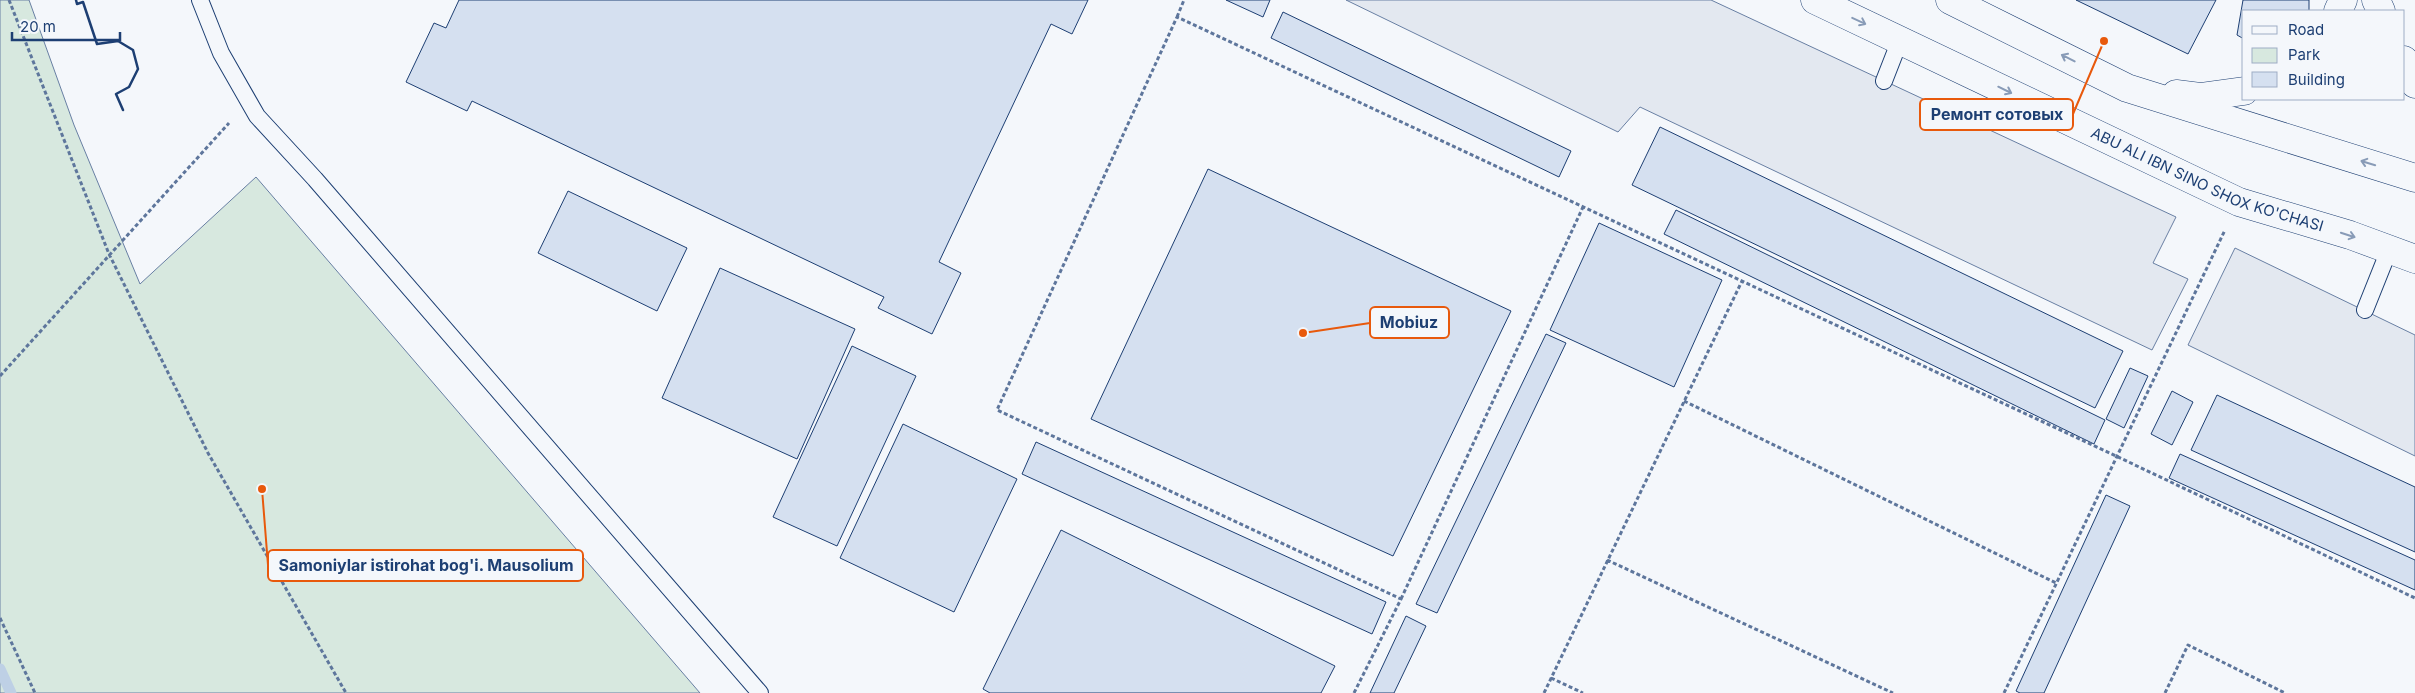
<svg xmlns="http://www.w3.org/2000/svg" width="2415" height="693" font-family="Inter,sans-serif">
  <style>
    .green { fill: #d7e8df; stroke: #687fa3 }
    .parking { fill: #e3e8f0; stroke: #687fa3 }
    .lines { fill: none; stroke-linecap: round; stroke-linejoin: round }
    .stream { stroke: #bed0e5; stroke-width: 11 }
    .building { fill: #d5e0f0; stroke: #1d3f73 }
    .lane-casing { stroke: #1d3f73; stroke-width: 18 }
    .primary-casing { stroke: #1d3f73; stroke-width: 29 }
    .path { stroke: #5e769c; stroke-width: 3; stroke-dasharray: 4 2.5; stroke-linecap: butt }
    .lane { stroke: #f4f7fb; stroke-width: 16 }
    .primary { stroke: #f4f7fb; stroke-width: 28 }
    .wall { stroke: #1d3f73; stroke-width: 2.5 }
    .oneway { stroke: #889bb7 }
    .labels { text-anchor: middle; stroke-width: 4; stroke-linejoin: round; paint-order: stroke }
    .street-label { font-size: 15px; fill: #1d3f73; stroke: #f4f7fb }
    .leader { fill: none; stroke: #e8590c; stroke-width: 2 }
    .callout-dot { fill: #e8590c; stroke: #f4f7fb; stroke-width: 2 }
    .callout { fill: #f4f7fb; stroke: #e8590c; stroke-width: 2 }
    .callout-label { font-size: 16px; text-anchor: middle; font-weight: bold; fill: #1d3f73 }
  </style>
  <rect width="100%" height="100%" fill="#f4f7fb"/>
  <!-- green -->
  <path class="green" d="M0,0H29L74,125L140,284L256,177L700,693H0Z"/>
  <!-- parking -->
  <path class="parking" d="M1346,0H1711L2176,217L2153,263L2188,279L2152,350L1640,107L1618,132Z
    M2235,248L2415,335V456L2188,345Z"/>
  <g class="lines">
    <!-- stream -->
    <path class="stream" d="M0,669L11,693"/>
  </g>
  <!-- building -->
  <path class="building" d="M459,0H1088L1072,34L1051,24L939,262L961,273L932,334L878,308L884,297L472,101L467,111L406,82L434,23L446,28Z
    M1226,0H1270L1263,17Z
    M2076,0H2216L2188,54Z
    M2243,0H2309V11H2244V39L2237,35Z
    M1283,12L1571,151L1559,177L1271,38Z
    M1660,127L2123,351L2095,408L1632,185Z
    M1208,169L1511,311L1393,556L1091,419Z
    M568,191L687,248L657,311L538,253Z
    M1676,210L2105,420L2094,444L1664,234Z
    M1599,223L1722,280L1674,387L1550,330Z
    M720,268L855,329L797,459L662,398Z
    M1546,334L1566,343L1437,613L1416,604Z
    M852,346L916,376L837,546L773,517Z
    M2130,368L2148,376L2124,428L2106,419Z
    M2172,391L2193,402L2172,445L2151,434Z
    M2217,395L2415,487V552L2191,450Z
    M903,424L1017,479L954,612L840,558Z
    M1036,442L1386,602L1372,634L1022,474Z
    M2180,454L2415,560V590L2169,478Z
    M2106,495L2130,506L2044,693H2020L2016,691Z
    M1061,530L1335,666L1321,693H990L983,689Z
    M1406,616L1426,626L1394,693H1370Z"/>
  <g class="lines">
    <defs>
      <path id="lane" d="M200,0L221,53L257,116L315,179L760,693
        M1884,81L1900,40
        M2365,310L2389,250"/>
      <g id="primary">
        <path id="s1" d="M1815,0L2239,202L2350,235L2415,259"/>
        <path d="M1950,0L2127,88L2415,178"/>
        <path d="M2376,0L2381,11"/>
        <path d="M2338,11L2343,0"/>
        <path d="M2404,60L2415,84"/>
        <path d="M2176,94L2200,97L2244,91"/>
      </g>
    </defs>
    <!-- lane casing -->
    <use href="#lane" class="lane-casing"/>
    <!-- primary casing -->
    <use href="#primary" class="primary-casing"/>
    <!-- path -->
    <path class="path" d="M9,0L109,254L208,453L346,693
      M1177,17L1184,0
      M0,376L229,123
      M1684,401L2056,583
      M1607,560L1893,693
      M1401,599L1583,207
      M0,618L35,693
      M1551,678L1583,693
      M1354,693L1401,599L997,410L1177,17L2116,456L2415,598
      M1544,693L1742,281
      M2004,693L2225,230
      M2165,693L2188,645L2285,693"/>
    <!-- lane -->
    <use href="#lane" class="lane"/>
    <!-- primary -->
    <use href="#primary" class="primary"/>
    <!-- wall -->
    <path class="wall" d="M76,0L77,4L83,2L97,44L118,41L133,50L138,69L129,87L116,94L123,110"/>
  </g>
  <!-- one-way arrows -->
  <defs><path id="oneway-shaft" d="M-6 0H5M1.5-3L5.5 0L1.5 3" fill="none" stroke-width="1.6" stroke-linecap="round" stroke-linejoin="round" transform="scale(1.25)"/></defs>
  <g class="oneway">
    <use href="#oneway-shaft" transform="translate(1859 21) rotate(25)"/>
    <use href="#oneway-shaft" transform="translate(2068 58) rotate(-153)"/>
    <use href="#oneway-shaft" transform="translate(2005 90) rotate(26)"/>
    <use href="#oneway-shaft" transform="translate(2368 163) rotate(-163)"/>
    <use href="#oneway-shaft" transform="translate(2348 235) rotate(18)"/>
  </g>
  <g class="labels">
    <!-- street labels -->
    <g class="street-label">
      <text dy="5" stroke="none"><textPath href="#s1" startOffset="432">ABU ALI IBN SINO SHOX KO'CHASI</textPath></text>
    </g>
  </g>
  <!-- callouts -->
  <path class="leader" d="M2104 41L2073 114M1303 333L1370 323M262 489L268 565"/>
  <g class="callout-dot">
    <circle cx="2104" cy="41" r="5"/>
    <circle cx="1303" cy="333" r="5"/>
    <circle cx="262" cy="489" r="5"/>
  </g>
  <g class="callout">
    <rect x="1920" y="99" width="153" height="31" rx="5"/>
    <rect x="1370" y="307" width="79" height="31" rx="5"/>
    <rect x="268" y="550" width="315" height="31" rx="5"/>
  </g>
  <g class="callout-label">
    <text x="1997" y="120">Ремонт сотовых</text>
    <text x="1409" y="328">Mobiuz</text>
    <text x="426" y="571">Samoniylar istirohat bog'i. Mausolium</text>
  </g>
  <!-- legend -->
  <rect x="2242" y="10" width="162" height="90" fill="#f4f7fb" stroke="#9eadc5"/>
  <rect x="2252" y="26" width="25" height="8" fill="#f4f7fb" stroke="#9eadc5"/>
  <text x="2288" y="35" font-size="15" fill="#1d3f73">Road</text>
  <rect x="2252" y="48" width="25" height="15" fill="#d7e8df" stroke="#9eadc5"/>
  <text x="2288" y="60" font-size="15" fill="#1d3f73">Park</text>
  <rect x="2252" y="72" width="25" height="15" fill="#d5e0f0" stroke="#9eadc5"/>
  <text x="2288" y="85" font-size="15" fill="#1d3f73">Building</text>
  <!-- scale -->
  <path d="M12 32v8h108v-8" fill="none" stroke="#1d3f73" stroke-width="2.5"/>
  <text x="20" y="32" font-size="15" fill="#1d3f73" stroke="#f4f7fb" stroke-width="4" paint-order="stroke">20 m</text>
</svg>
